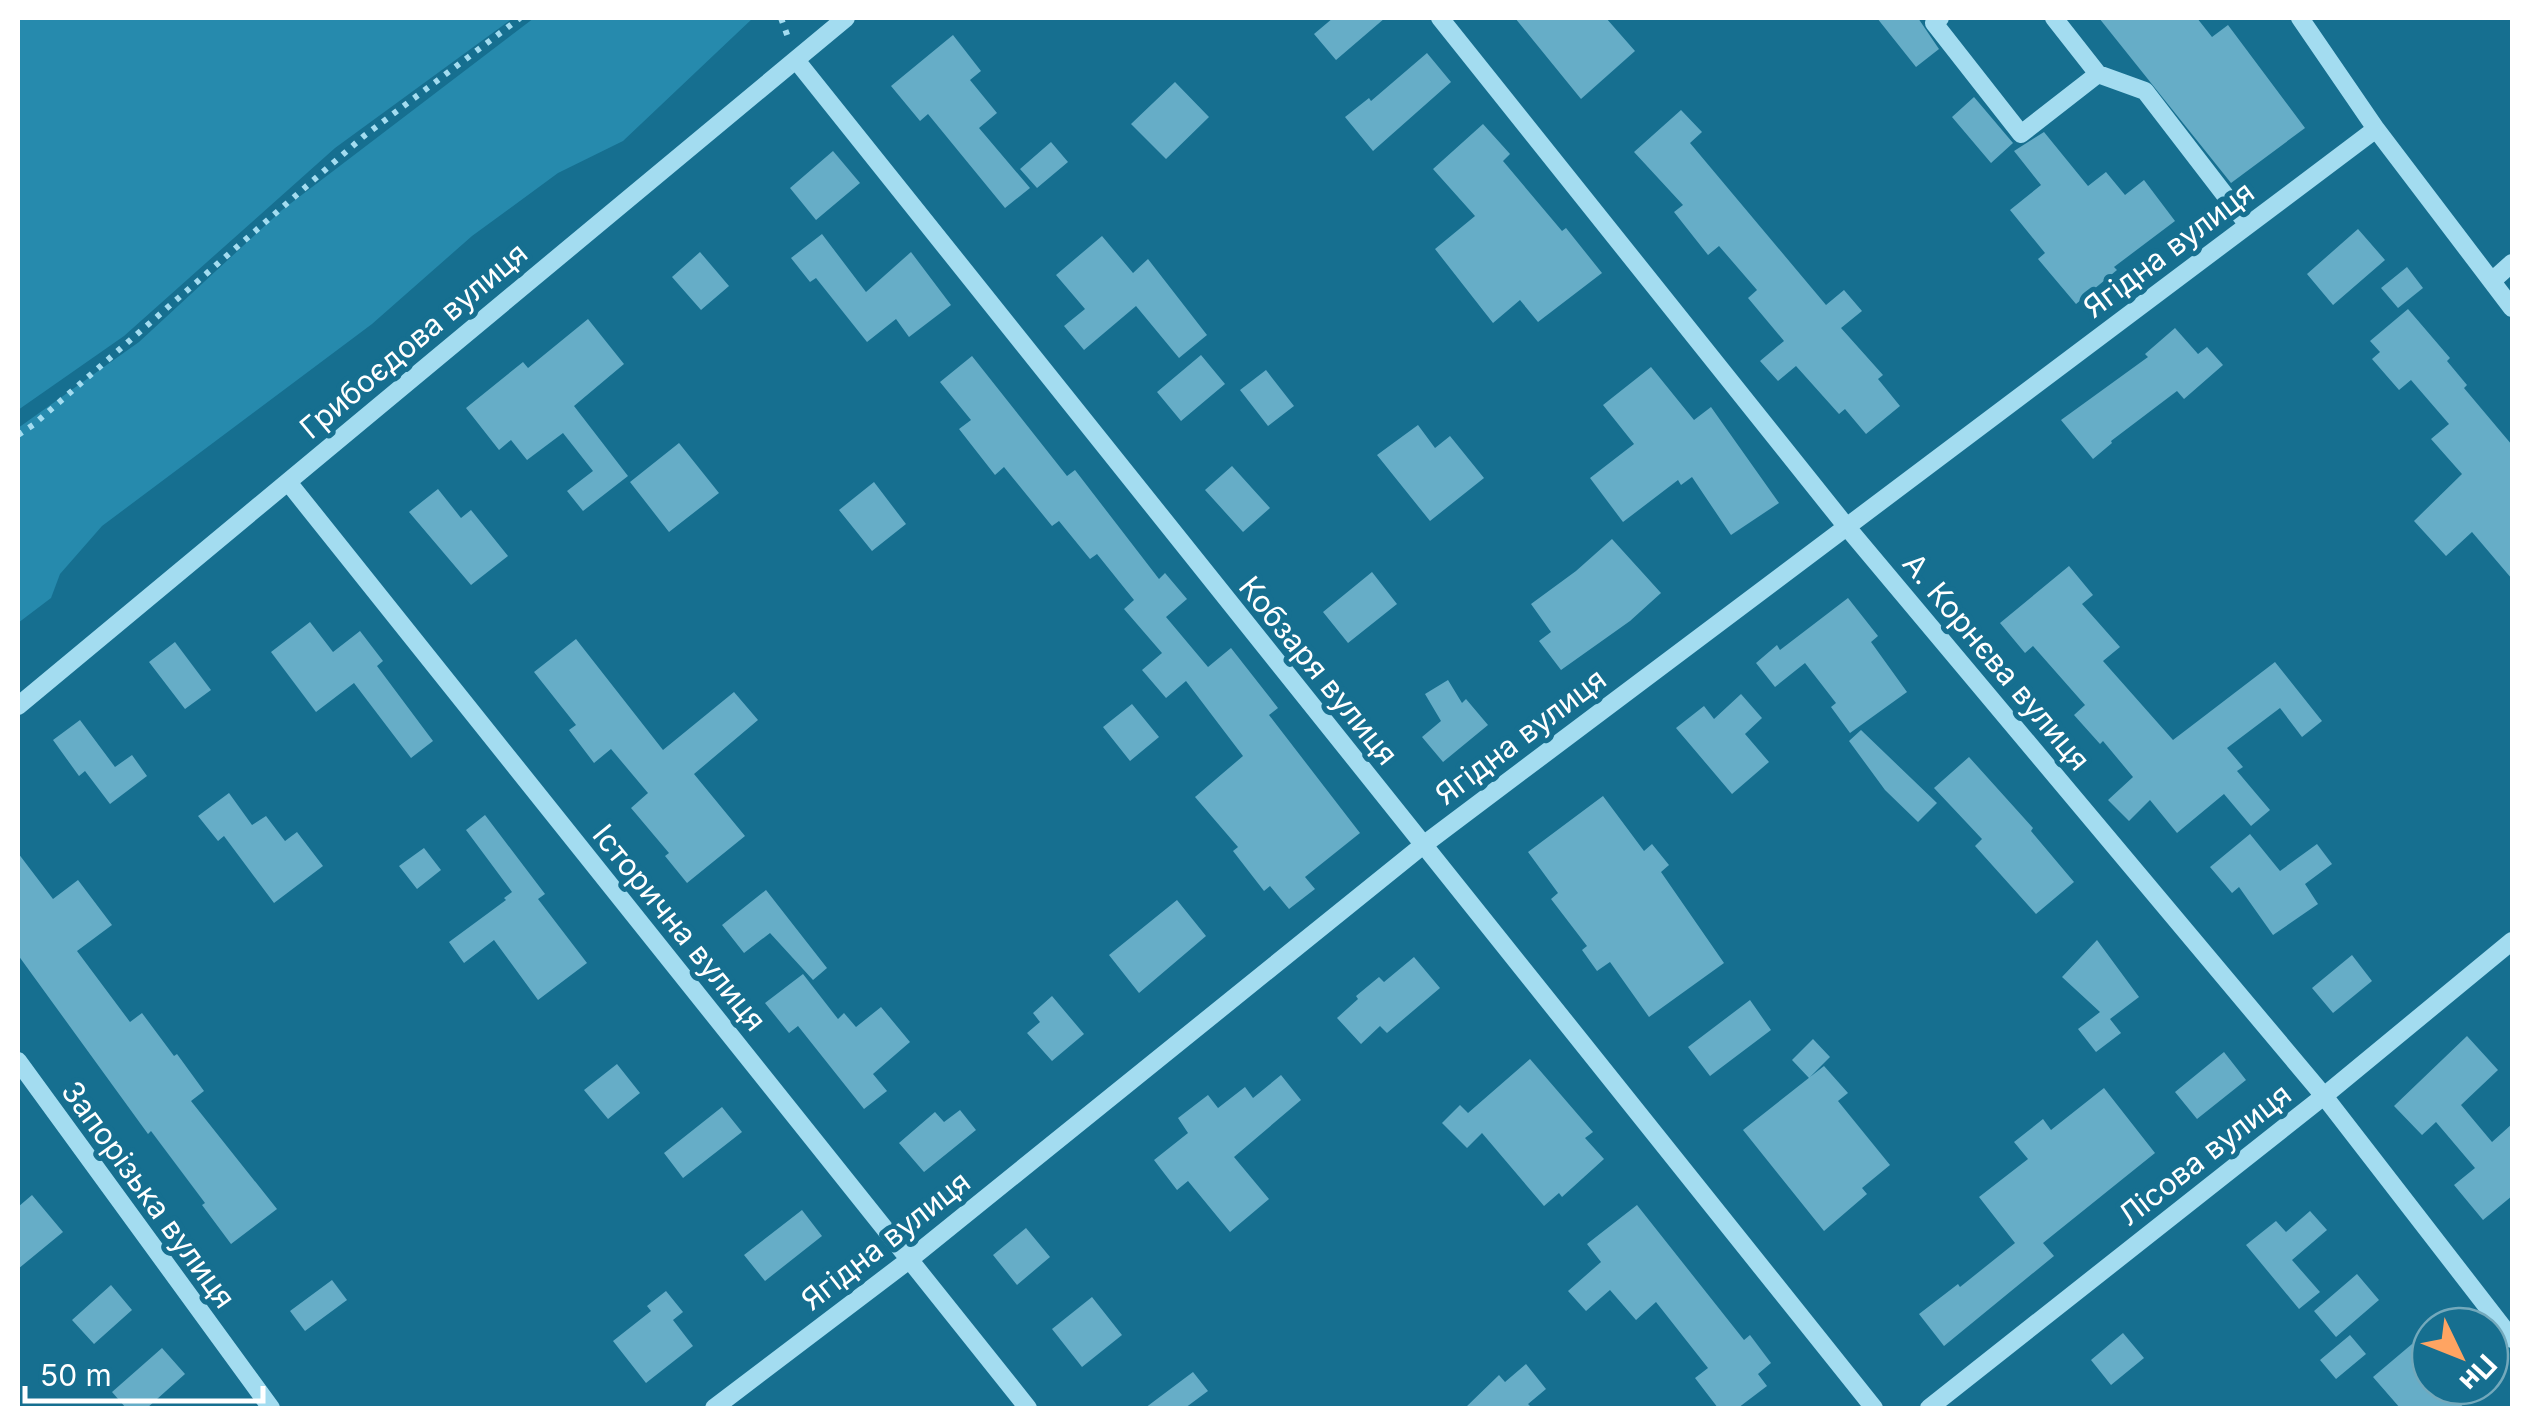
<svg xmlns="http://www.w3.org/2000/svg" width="2530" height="1426" font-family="Inter,sans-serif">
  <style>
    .green { fill: #268aad }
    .building { fill: #66adc7 }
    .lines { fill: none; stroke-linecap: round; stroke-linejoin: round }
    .path { stroke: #a3dcf0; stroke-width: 6; stroke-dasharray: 5 8; stroke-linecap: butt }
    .minor { stroke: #a3dcf0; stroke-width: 18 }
    .labels { text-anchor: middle; stroke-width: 10; stroke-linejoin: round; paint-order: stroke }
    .street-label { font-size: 30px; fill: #fff; stroke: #166f90 }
  </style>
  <rect width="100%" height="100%" fill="#166f90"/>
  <!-- green -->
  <path class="green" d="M18,18H513L335,148L124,336L18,410Z
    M534,18H753L623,141L558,173L472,236L372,324L102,526L60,574L51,598L18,623V428L139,342L282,210Z"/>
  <!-- building -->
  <path class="building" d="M1333,18H1385L1336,60L1314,34Z
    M1515,18H1606L1635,51L1581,99Z
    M1877,18H1918L1939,49L1916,67Z
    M2099,18H2197L2212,37L2228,25L2305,128L2231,183Z
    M953,35L981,71L970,80L997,113L979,128L1030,188L1005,208L928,114L920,121L891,86Z
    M1427,53L1451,82L1373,151L1345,117L1369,98L1371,101Z
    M1175,82L1209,117L1166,159L1131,124Z
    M1974,97L2013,143L1991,163L1952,117Z
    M1681,110L1702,132L1690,143L1826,305L1844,290L1862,311L1841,328L1883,375L1878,379L1900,406L1866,434L1845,409L1839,414L1796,366L1778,381L1760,361L1784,341L1748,298L1757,290L1719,246L1708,255L1674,212L1683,205L1634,152Z
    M1483,124L1510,154L1503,161L1562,231L1566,228L1602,273L1538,322L1520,300L1493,323L1435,249L1475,216L1433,169Z
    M2044,132L2088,186L2106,172L2125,195L2144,180L2175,221L2114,267L2117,270L2076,304L2038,259L2045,253L2010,210L2041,185L2014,151Z
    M1051,142L1068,162L1037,188L1020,169Z
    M833,151L860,183L816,220L790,188Z
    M2358,229L2385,260L2333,305L2307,274Z
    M822,234L866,292L911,252L951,305L909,337L896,319L867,342L816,278L810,282L791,258Z
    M1102,236L1133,273L1148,259L1207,335L1179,358L1136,306L1084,350L1064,326L1085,309L1056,275Z
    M700,252L729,286L701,310L672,277Z
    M2407,267L2423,288L2398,308L2381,288Z
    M2408,309L2450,358L2447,361L2467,385L2464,388L2512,445V579L2472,532L2446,556L2414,521L2462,474L2431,439L2449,424L2411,380L2399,390L2372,359L2380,352L2370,341Z
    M588,319L624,364L574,406L628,476L583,511L567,491L593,471L563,433L527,460L511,440L499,450L466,408L523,362L528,368Z
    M2175,328L2198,354L2207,347L2223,365L2184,399L2177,391L2111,441L2112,443L2093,459L2061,420L2148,357L2145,354Z
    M1201,355L1225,384L1181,421L1157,392Z
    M972,356L1067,476L1075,470L1159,579L1165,573L1187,599L1166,617L1208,667L1231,648L1278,708L1269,715L1360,833L1305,877L1315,889L1289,909L1270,886L1264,891L1233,851L1238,847L1195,797L1243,756L1186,681L1166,698L1142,670L1162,653L1124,609L1134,600L1097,554L1090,559L1059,521L1052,526L1004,467L995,475L959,429L971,420L940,382Z
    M1651,367L1694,420L1711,407L1779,503L1731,535L1692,477L1681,485L1678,480L1623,522L1590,478L1634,444L1603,405Z
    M1266,370L1294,406L1268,426L1240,390Z
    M1418,425L1435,448L1450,436L1484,478L1430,521L1377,455Z
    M679,443L719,493L669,532L630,482Z
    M1232,466L1270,508L1243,532L1205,490Z
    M874,482L906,524L872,551L839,510Z
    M438,489L461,518L471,510L508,556L471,585L409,512Z
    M1612,539L1661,593L1630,621L1561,670L1539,641L1551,632L1531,604L1576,571Z
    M2069,566L2093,595L2082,604L2120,647L2103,661L2173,740L2275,662L2322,721L2302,737L2280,708L2227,748L2243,767L2237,771L2270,810L2251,826L2224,794L2177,833L2150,800L2129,821L2108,800L2133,777L2103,741L2100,744L2074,715L2085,705L2033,646L2025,653L2000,623Z
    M1372,572L1397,604L1348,643L1323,612Z
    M1848,598L1878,636L1871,642L1907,692L1850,733L1831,707L1836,703L1805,663L1775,687L1756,663L1777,645L1780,650Z
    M310,622L333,652L360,631L383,661L377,666L433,741L411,758L354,683L316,712L271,652Z
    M576,639L663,750L734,692L758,720L694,774L745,836L687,883L665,856L669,853L631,808L648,793L611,749L594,763L569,730L576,725L534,672Z
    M175,642L211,690L185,709L149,662Z
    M1448,680L1462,703L1466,699L1488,725L1443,762L1422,737L1441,721L1425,694Z
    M1741,694L1762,718L1745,734L1769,762L1732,794L1676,728L1704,706L1714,719Z
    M1132,704L1159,737L1130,761L1103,727Z
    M80,720L115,767L132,755L147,776L110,804L85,771L79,776L53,740Z
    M1861,730L1937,803L1918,822L1885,790L1849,741Z
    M1969,757L2033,828L2031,831L2074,882L2036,914L1975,846L1982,839L1934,788Z
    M229,793L252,825L266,816L285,841L297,832L323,866L274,903L224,836L218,841L198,816Z
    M1603,796L1644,851L1652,844L1669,865L1661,872L1724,963L1649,1017L1610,962L1597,971L1582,950L1587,946L1551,899L1558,893L1528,852Z
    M485,815L545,894L538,899L587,963L538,1000L494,940L464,963L449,942L506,900L504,898L512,892L466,830Z
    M2250,834L2280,871L2317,844L2332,864L2305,884L2318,904L2273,935L2239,887L2232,893L2210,867Z
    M424,848L441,870L417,889L399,866Z
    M18,853L53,899L78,880L112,925L77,951L130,1022L142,1013L174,1056L177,1054L204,1091L191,1101L277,1209L231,1244L202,1205L205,1203L151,1131L148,1134L18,955Z
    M766,890L827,968L813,980L770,933L744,953L722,925Z
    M1177,900L1206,936L1139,993L1109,955Z
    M2097,940L2139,997L2110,1019L2121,1033L2096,1052L2078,1029L2100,1012L2062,977Z
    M2352,955L2372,981L2333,1013L2312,988Z
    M1414,957L1440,988L1387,1033L1380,1026L1361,1044L1337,1018L1358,999L1356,996L1379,977L1384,982Z
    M803,974L838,1019L844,1013L856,1027L881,1007L910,1042L873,1074L887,1091L864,1109L798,1026L789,1033L765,1003Z
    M1052,996L1084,1034L1052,1061L1027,1033L1040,1022L1033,1013Z
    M1750,1000L1771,1030L1710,1076L1688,1047Z
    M2467,1036L2498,1070L2461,1105L2492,1142L2512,1124V1196L2483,1220L2454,1185L2475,1168L2436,1122L2422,1135L2394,1106Z
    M1813,1039L1830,1057L1809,1078L1792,1060Z
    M2224,1052L2246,1080L2197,1119L2175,1092Z
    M1530,1059L1593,1132L1585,1138L1604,1159L1562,1197L1559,1193L1544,1206L1482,1133L1467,1148L1442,1123L1460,1105L1468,1113Z
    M617,1064L640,1093L608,1119L584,1090Z
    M1824,1066L1848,1093L1838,1101L1890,1165L1862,1188L1867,1194L1824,1231L1743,1130Z
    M1281,1075L1301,1100L1234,1157L1269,1199L1230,1232L1188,1181L1177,1190L1154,1160L1188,1133L1178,1118L1208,1095L1218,1108L1245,1087L1253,1098Z
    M2104,1088L2155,1153L2043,1243L2054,1256L1944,1346L1919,1314L1958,1284L1960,1287L2015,1243L1979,1197L2028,1159L2014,1142L2043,1119L2051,1130Z
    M722,1107L742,1132L683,1178L664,1153Z
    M960,1110L976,1130L924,1172L899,1143L935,1112L944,1122Z
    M32,1195L63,1232L18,1269V1207Z
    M1637,1205L1744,1340L1750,1335L1771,1363L1758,1374L1767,1386L1738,1408H1718L1695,1378L1708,1368L1656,1302L1636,1320L1610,1290L1586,1311L1568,1291L1601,1262L1587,1244Z
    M802,1210L822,1236L765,1281L744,1255Z
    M2310,1211L2327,1230L2292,1260L2320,1292L2299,1309L2246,1245L2276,1221L2286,1232Z
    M1026,1228L1050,1257L1017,1285L993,1255Z
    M2357,1274L2379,1300L2336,1337L2314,1311Z
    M332,1280L347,1300L305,1331L290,1311Z
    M111,1285L132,1310L94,1344L72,1320Z
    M666,1291L683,1312L673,1320L693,1346L646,1383L613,1341L651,1311L647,1306Z
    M1092,1297L1122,1335L1082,1367L1052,1329Z
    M2123,1333L2144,1358L2111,1385L2091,1360Z
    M2350,1335L2366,1354L2336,1379L2320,1360Z
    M2412,1344L2430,1364V1386H2445L2464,1408H2400L2373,1377Z
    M162,1348L185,1374L147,1408H126L112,1392Z
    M1526,1364L1546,1389L1528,1404L1532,1408H1465L1499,1375L1505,1382Z
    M1193,1372L1208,1391L1185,1408H1145Z"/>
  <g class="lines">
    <!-- path -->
    <path class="path" d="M781,18L789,40
      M18,435L33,425L364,136L520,18"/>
    <!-- minor -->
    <path class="minor" d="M1440,18L1846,526L2324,1096L2512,1339
      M1940,18L1934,23L2021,134L2098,74
      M2054,18L2098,74L2145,91L2248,225
      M2300,18L2376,129L2512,308
      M796,60L1874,1408
      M2492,281L2512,263
      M288,482L1028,1408
      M18,706L846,18
      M18,1061L271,1408
      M714,1408L909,1260L1422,846L2376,129
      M1929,1408L2324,1096L2512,941"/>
  </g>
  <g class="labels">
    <!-- street labels -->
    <g class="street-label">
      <text transform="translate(2169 250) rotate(-37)" y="10">Ягідна вулиця</text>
      <text transform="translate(414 341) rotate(-40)" y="10">Грибоєдова вулиця</text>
      <text transform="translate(1996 662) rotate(50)" y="10">А. Корнєва вулиця</text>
      <text transform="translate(1318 671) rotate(51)" y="10">Кобзаря вулиця</text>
      <text transform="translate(1521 737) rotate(-37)" y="10">Ягідна вулиця</text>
      <text transform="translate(679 928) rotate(51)" y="10">Історична вулиця</text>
      <text transform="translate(2205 1155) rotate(-38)" y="10">Лісова вулиця</text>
      <text transform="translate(148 1195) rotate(54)" y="10">Запорізька вулиця</text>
      <text transform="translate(886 1241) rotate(-38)" y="10">Ягідна вулиця</text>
    </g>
  </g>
  <!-- border -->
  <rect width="2530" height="1426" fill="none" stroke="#ffffff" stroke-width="40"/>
  <!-- north arrow -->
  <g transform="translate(2460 1356) rotate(133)"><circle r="48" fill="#166f90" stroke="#73a9bc" stroke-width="2.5"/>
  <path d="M0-8L18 38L0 25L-18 38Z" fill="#ffa462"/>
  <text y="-15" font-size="28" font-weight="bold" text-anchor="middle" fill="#ffffff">Пн</text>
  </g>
  <!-- scale -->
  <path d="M25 1386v15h238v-15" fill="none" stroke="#ffffff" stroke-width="5"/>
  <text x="40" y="1386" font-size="30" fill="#ffffff" stroke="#166f90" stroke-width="8" paint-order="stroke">50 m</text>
</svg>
